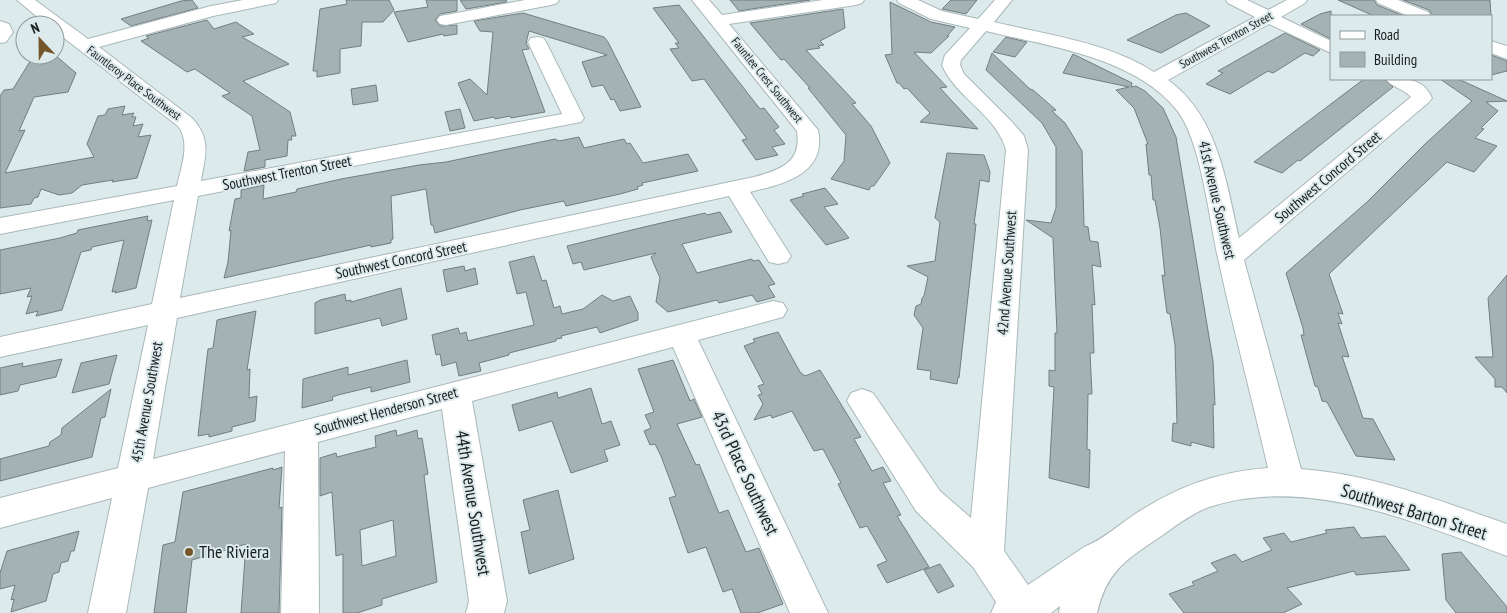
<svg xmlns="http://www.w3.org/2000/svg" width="1507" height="613" font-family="'PT Sans Narrow',sans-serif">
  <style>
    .building { fill: #a5b2b4; stroke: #727e80; fill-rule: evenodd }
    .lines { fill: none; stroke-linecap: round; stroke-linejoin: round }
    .minor-casing { stroke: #aab8ba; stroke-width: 2 }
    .minor { fill: #fff; fill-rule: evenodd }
    .poi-dot { fill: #75562b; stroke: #dceaec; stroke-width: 2 }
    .labels { text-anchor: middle; stroke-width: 4; stroke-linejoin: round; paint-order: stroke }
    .far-street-label { font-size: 12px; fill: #181d1e; stroke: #dceaec }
    .street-label { font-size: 15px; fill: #181d1e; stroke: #dceaec }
    .near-street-label { font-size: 18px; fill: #181d1e; stroke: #dceaec }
    .near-poi-label { font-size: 18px; fill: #181d1e; stroke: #dceaec; text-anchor: start }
  </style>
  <rect width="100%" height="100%" fill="#dceaec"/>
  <!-- building -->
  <path class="building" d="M192,0L198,8L131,26L121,19L181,1Z
    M346,0H389L394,10L383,22H362L361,46L340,49V73L317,77V71H313L320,9L347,4Z
    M426,0H457V11L440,14L435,20L440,26L457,25V34L444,36L443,34L408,42L394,12L428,7Z
    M460,0H506L507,2L466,9Z
    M730,0H810L739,11Z
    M951,0H977L966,14L942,9Z
    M1338,0H1374L1377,5L1404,16H1374Z
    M1403,0H1490L1491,16H1433L1429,10Z
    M890,2L931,22L955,27L947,36H949L931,53L914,52L947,87L940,88L978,129L920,122L930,113L907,88L904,89L899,83H897L885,55L892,54Z
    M679,5L760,109L764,108L779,127L774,130L785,144L772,147L778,155L756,160L742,140L747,139L704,79L692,81L670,49L679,48L675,43H679L653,8Z
    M843,9L845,28L820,41L824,45L818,46L820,48L806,50L856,103L852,104L871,126L890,163L874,186H871L869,190L831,179L844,161L846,135L808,88H810L784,59L781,60L750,23Z
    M1331,11V39L1301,24L1320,14Z
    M523,13L604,37L608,42L641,107L620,111L614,99L611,100L603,85L592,87L582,62L607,55L529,31L526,43L529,49L522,50L545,112L511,118L510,116L495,119L494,117L474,121L458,83L470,79L487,95L493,32L480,31L474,21Z
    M1186,13L1210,26L1161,53L1127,40L1176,15Z
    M207,20L214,29L236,22L254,34L242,37L289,64L243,81L290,112L296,136H291L292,140H288L287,156L265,160V167L244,171L248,152L260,150L252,116L222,96L230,93L195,69L187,72L141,41L149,38L146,36Z
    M1285,33L1320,50L1313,56L1305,53L1273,73L1268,71L1230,94L1206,84L1223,73L1218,71Z
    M1006,37L1010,38L1027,42L1015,57L993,52Z
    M992,53L1030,89L1033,90L1056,110L1052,111L1065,123L1082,151L1084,226L1088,227L1090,241L1098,242L1101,267L1092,265L1095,305L1092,304L1094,353H1090L1092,394H1088L1087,449L1090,450L1089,488L1049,478L1054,387L1049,386V370L1055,371V333H1057L1053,238L1026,220L1051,223L1056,208V147L1042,123L986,70Z
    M1073,54L1132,83L1131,87L1136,86L1145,91L1163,108L1176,137L1213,361L1215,405L1213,404L1214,448L1191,442V446L1172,441L1173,423L1177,424L1175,345L1170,314L1167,313L1162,275L1165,276L1160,228L1155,200H1153L1151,175H1149L1146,144H1148L1134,108L1116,90L1129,87L1063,73Z
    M34,55H55L76,73L68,92L34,97L19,131L25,130L5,173L94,157L87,144L98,116L105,115L108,109L125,106L122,115L134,113L132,117H136L133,126L143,124L138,137L151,135L137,178L112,182L113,180L82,185L72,193L59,195L41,189L38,197L34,198L31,204L0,208V96L4,90L13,89Z
    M1491,55L1507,61V71L1491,75Z
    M1364,79H1384L1393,87L1300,161L1298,160L1282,173L1254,162Z
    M1440,79H1458L1507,101L1486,102L1498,111L1481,128L1484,129L1475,138L1497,146L1474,172L1447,162L1329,274L1343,314L1338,313L1342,324L1338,323L1349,357L1342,356L1363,418L1373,419L1395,460L1356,456L1327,402L1322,401L1318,387L1315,386L1301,335H1304L1303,328L1286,273L1367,202L1425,144L1472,101Z
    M376,85L378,101L353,105L351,89Z
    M460,109L465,128L450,131L445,112Z
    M579,137L584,148L624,139L627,144L630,143L643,163L688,154L698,171L642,183L643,185L637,187L638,189L620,194L566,206L564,201L520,210L435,233L433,225H431L426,189L391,196L393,239L391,240V243L371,247V245L224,278L228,262L231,230L229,231L235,199L241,198V190L264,185L263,199L296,192L297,189L341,179L419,165L446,162L555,139L559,141Z
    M947,153L984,155L990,172L989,182L980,180L974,224H976L959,378L958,377L957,384L930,379L931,371L917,369L923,328L914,315L916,306L921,304L922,298L924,296L928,277L907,266L935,261L940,222L935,218Z
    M825,188L838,204L824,207L849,238L826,245L790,200L804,196L802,194Z
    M720,212L732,232L682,244L697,273L752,259L753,261L759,260L775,284L768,286L775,297L757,302L752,295L719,303L717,300L668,312L656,302L660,278L651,257L656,253L584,270L581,262L573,264L567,246L644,227L705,213L707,215Z
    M148,216L147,221L152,220L136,288L115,293L116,291L112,292L124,240L92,247L91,250L81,252L62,310L36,316L38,311L26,314L32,296L27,297L31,288L0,294V250L60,238L77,233L78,230Z
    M534,256L542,281L546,280L554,308L560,306L562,314L583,309L602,295L613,301L630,296L638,313V320L600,333L597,327L561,336L562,338L556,339V341L509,353V355L479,363L481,371L459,376L456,362L442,366L440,354L436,355L432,335L458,328L460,334L466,332L468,341L534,325L526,292L517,294L509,262Z
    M464,266L465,271L475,268L478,284L447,292L443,270Z
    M1507,275V393L1502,387H1495V379L1475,357H1493L1488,298Z
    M401,288L407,319L382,326L380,318L315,334V303L320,300L345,294L346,301L351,300V302Z
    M256,311L247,370L250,369L249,398L257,396L255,421L232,427V431L209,437V434L198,436L206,365L208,349L213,348L217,320Z
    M778,332L800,372L805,376L820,370L861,437L854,439L872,471L883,467L891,481L883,483L901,515L897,516L929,567L887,583L877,565L887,561L867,526L860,528L838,484L841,483L823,449L814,451L792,411L772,418L771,415L754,420L763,404L758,395L762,394L758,386L764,384L744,346L755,342L753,339Z
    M117,355L109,384L72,393L81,363Z
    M62,359L56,377L20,385L18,391L0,395V368L23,363L22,367Z
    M407,360L410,382L371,392V387L338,395L332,397L333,400L302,408L303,379L348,367V375Z
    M673,360L690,401L694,399L702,417L677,424L696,465L699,464L719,513L728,510L746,552L759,548L783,604L757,613H741L732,589L723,592L706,547L688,553L669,498L676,496L661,456L655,444L650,445L644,431L651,428L645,415L654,412L638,369Z
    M591,388L602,424L611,421L620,445L604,450L608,461L571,473L552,421L519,431L512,405L557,392L558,398Z
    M111,389L105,417L101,418L92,457L0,481V459L49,446L50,442L61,435L62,428Z
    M396,430L397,436L417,430L418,439L422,438L428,474L424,475L437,582L382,599V605L357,613H343V554L336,556L332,492L320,496V458L336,453L337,457L376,447L375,436ZM393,520L396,556L362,566L360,530Z
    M282,467L279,508L282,507L279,613H241L246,544L192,560L186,613H154L163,545L175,542L183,492L273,468V470Z
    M558,490L574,559L529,574L521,532L530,530L523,500Z
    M1354,527L1361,538L1385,536L1410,570L1356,575L1354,571L1287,588L1302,604L1283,613H1184L1169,594L1194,585L1192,582L1218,571L1211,563L1235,554L1242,562L1272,550L1263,538L1284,533L1291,542L1327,533L1325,530Z
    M79,531L74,551H71L68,561L61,563L59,572L53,574L46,601L11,612L14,599L11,600L15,585L0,589V573L7,551Z
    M1461,552L1507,607V613H1456L1446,600L1442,554Z
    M940,564L954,586L938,593L924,570Z"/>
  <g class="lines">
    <defs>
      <path id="minor" d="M17,0H35L88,39L211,6L243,0H278L276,3L213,16L99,47L192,118C212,140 205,155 201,181L562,114L528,42L531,38L537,37L543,38L546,42L584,118L581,122L198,196L180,298L754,177C780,170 802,163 797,131L692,0H709L722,15L823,0H864L862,3L856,5L729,24L818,130C827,174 784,184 750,192L791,256L787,262L778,264L769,262L729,196L177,318L153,459L773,301L783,303L787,310L783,317L698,340L828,613H790L673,347L472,401L507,601L504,613H466L469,601L442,409L318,442L319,613H281L285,451L148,488L126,613H88L112,498L0,528V498L118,468L148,325L0,357V337L152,304L174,200L0,234V218L177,186C181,167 191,143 178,126L55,31V25H47Z
        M525,0H559L557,3L551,5L446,25L440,24L437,20L440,16L446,15Z
        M897,0H918L942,11L978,19L995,0H1012L994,22C1047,35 1107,42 1154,72L1255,17L1228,3L1226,0H1247L1268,10L1287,0H1307L1305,3L1281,17L1331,41V53L1269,24L1168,80C1218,116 1226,182 1239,238L1411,97C1404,89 1391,87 1386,79C1405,79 1423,77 1432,98L1429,102L1244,260L1301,469C1372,474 1440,501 1507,524V556C1414,522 1308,475 1209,507C1190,514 1173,528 1157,539C1124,561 1106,573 1097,613H1059L1060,606L1051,613H991L996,602L973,567L916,511L847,401L851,393L862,389L873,393L940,491L971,518L1006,150C997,115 956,98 942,65L945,55L970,28L931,19L899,3ZM986,31C1048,46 1133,57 1176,109C1201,139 1209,219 1218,258C1233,328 1252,398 1268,468C1217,472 1179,486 1135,514C1119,525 1102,540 1084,547L1028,585L1004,551L1028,150L1024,136L1013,123L964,74L960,65L961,60Z
        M1376,0H1398L1428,12L1431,16H1408L1378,3Z
        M0,21L9,24L13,32L6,42L0,43Z
        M1491,41L1507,46V59L1491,53Z"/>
    </defs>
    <!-- minor casing -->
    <use href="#minor" class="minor-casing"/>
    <!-- minor -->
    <use href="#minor" class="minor"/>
  </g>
  <!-- markers -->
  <circle class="poi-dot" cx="189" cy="552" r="5"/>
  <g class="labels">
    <!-- far-street labels -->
    <g class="far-street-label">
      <text transform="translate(1226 40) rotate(-29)" y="4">Southwest Trenton Street</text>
      <text transform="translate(767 80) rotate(51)" y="4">Fauntlee Crest Southwest</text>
      <text transform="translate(134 83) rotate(37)" y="4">Fauntleroy Place Southwest</text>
    </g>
    <!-- street labels -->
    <g class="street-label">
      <text transform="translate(287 173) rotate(-11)" y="5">Southwest Trenton Street</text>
      <text transform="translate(1328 177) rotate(-40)" y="5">Southwest Concord Street</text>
      <text transform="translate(1217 200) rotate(77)" y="5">41st Avenue Southwest</text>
      <text transform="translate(401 260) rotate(-12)" y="5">Southwest Concord Street</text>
      <text transform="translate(1007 273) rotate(-86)" y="5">42nd Avenue Southwest</text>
      <text transform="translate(147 402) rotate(-80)" y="5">45th Avenue Southwest</text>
      <text transform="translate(386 411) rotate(-15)" y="5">Southwest Henderson Street</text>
    </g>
    <!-- near-street labels -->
    <g class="near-street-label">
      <text transform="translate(745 473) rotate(65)" y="6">43rd Place Southwest</text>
      <text transform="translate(473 503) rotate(81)" y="6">44th Avenue Southwest</text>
      <text transform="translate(1414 512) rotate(17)" y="6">Southwest Barton Street</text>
    </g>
    <!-- near-poi labels -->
    <g class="near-poi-label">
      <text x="199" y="558">The Riviera</text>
    </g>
  </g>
  <!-- legend -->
  <rect x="1330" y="15" width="162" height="65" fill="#dceaec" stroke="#8e989a"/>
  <rect x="1340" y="31" width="25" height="8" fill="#ffffff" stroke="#8e989a"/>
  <text x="1374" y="40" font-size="15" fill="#181d1e">Road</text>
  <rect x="1340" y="52" width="25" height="15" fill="#a5b2b4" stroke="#8e989a"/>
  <text x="1374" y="65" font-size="15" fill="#181d1e">Building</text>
  <!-- north arrow -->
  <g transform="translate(40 40) rotate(338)"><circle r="24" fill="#dceaec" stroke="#8e989a"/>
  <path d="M0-4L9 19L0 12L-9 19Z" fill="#75562b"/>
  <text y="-8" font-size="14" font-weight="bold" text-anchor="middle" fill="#181d1e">N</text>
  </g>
</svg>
